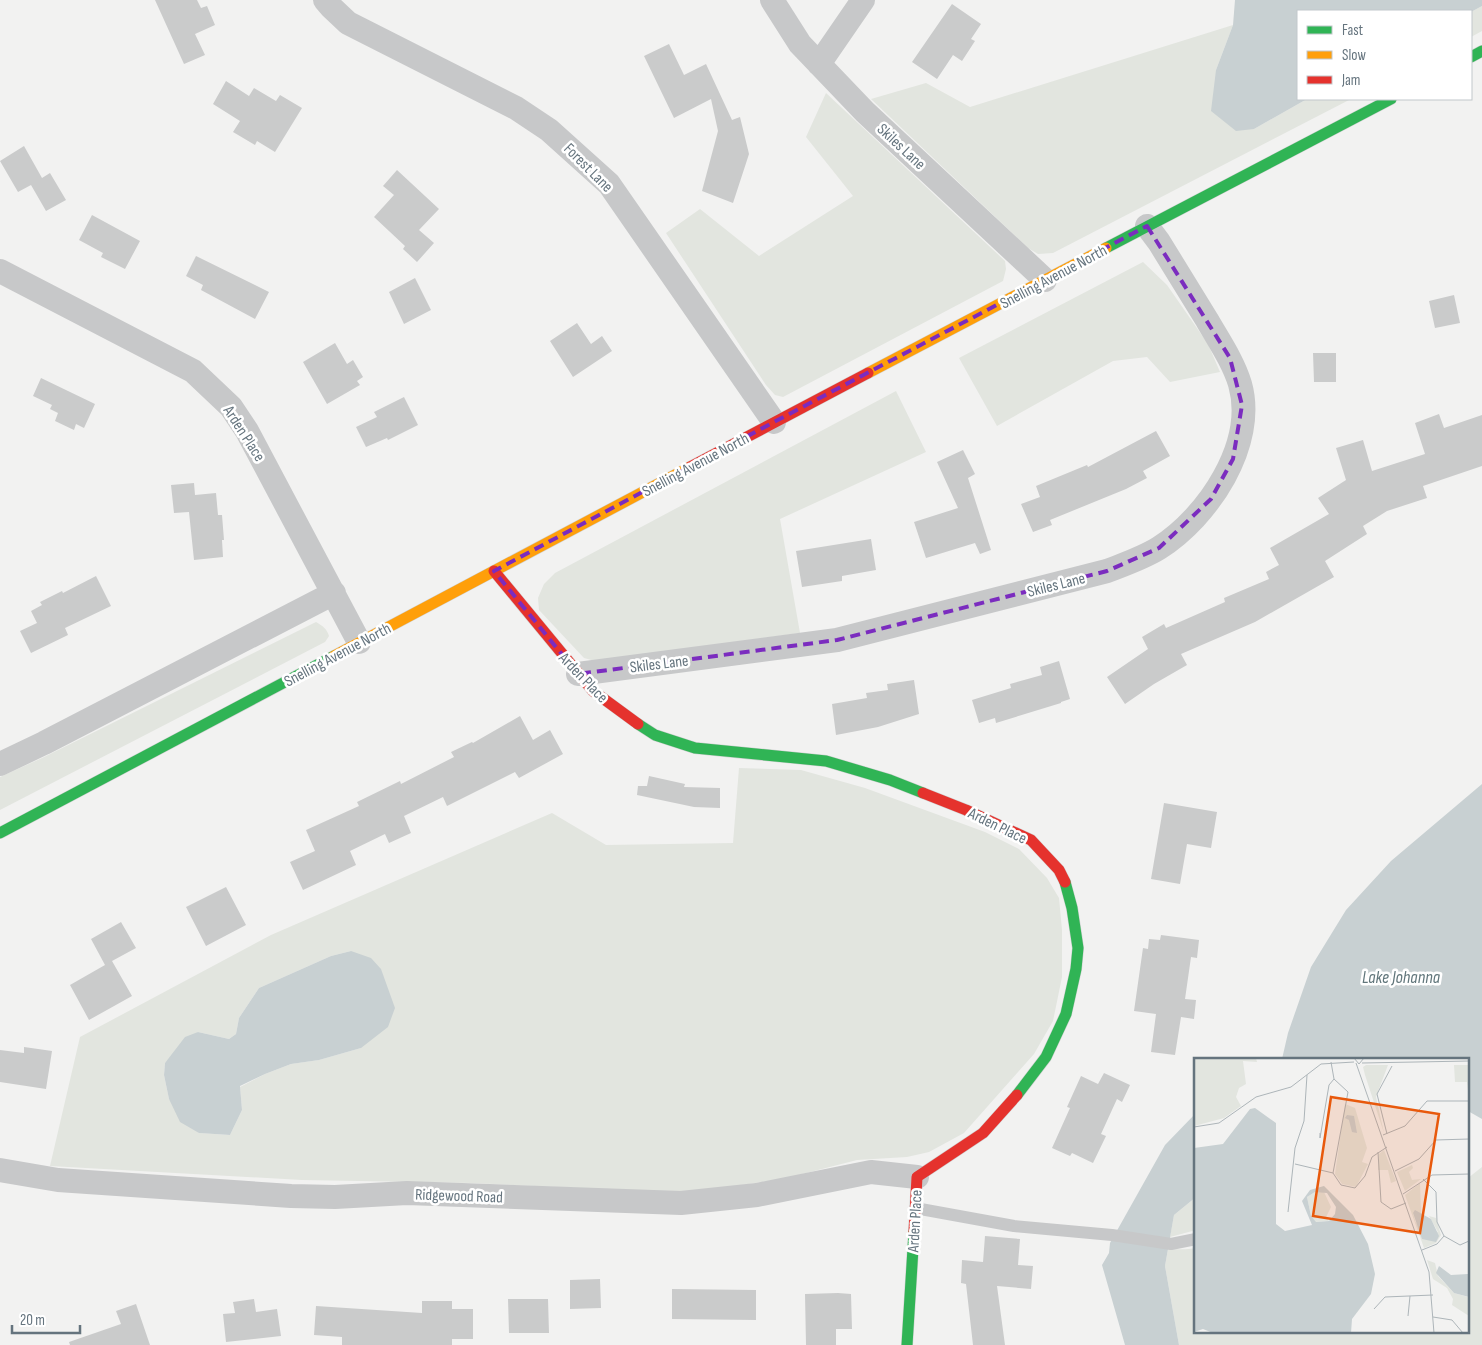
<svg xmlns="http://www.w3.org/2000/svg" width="1482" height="1345" font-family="'Sofia Sans Condensed',sans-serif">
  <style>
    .green { fill: #e2e5df; fill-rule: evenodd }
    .water { fill: #c8d0d2 }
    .building { fill: #cacbcb }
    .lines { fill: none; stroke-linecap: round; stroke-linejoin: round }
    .fast-casing { stroke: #cfd0d0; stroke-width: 12 }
    .slow-casing { stroke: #cfd0d0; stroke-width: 12 }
    .jam-casing { stroke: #cfd0d0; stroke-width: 12 }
    .lane { stroke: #c7c8c9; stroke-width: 12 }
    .street { stroke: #c7c8c9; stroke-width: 24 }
    .fast { stroke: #30b455; stroke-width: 11 }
    .slow { stroke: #ff9f0a; stroke-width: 11 }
    .jam { stroke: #e5322d; stroke-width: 11 }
    .marked { fill: none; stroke: #7b2cbf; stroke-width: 4; stroke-dasharray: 10 6; stroke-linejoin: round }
    .labels { text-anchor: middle; stroke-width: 5; stroke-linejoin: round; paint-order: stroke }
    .street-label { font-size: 16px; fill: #65747e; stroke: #fff }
    .water-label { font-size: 18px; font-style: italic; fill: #61767b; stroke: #fff }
    .inset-road { fill: none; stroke: #adb5b9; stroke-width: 1 }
    .view { fill: #e8590c; fill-opacity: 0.15; stroke: #e8590c; stroke-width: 2.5 }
    .inset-edge { fill: none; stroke: #65747e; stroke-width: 2.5 }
  </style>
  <rect width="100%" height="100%" fill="#f2f2f1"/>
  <!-- green -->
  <path class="green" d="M1482,6V31L1471,37V12Z
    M1233,25L1216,70L1254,129L1307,99H1351L1053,253L1038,254L1028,248L871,99L926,83L970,107Z
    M826,93L1005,261L1006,269L1003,281L783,397L775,395L766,385L666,233L700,209L759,256L853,196L806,137Z
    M1143,262L1167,285L1208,344L1220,372L1170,382L1147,357L1113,361L997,426L959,358Z
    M896,391L926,452L780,519L800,633L595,661L584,658L539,610L538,598L544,584L555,573Z
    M316,622C323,626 327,629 329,636L325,642L0,810V777L42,758Z
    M739,768L801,770L865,788L985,832L1019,849L1047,878L1059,898L1062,930V977L1053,1021L1034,1054L964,1133L929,1152L907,1157L857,1160L783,1179L708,1190L664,1192L471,1183L302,1180L50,1166L80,1037L271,935L552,813L606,845L733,843ZM351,951L361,1048L319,1060L291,1064L265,1074L240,1087L242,1110L230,1135L199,1133L169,1099L164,1075L165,1063L198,1032L229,1039L236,1034L239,1018L259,988L331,956Z
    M1482,1167V1345H1179L1165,1266L1168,1249C1178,1249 1186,1250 1196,1248V1331H1468V1178Z
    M1196,1197V1230L1170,1237L1174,1215Z"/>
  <!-- water -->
  <path class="water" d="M1235,0H1482V6L1471,12L1298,11V99H1307L1254,129L1236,131L1211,111L1216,70L1233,25Z
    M1482,784V1119L1468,1111V1059H1282L1288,1033L1311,967L1346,910L1391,861Z
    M351,951L371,958L381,969L395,1008L388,1027L361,1048L319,1060L291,1064L265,1074L240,1086L242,1110L230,1135L199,1133L180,1122L169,1099L164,1075L165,1063L185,1037L198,1032L229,1039L236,1034L239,1018L259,988L331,956Z
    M1196,1113V1197L1174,1215L1165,1266L1179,1345H1125L1102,1265L1109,1253L1110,1243L1165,1145Z"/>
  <!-- building -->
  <path class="building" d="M155,0H197L201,8L207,6L215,25L195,34L205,55L184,64Z
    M952,4L981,24L971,39L975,41L962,61L953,55L937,79L912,62Z
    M669,44L684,75L706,64L732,120L740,117L749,154L733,203L702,191L718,131L711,99L674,118L644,56Z
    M226,81L249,96L254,88L276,101L280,95L302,108L275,152L257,141L255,145L233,132L240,121L213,104Z
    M24,146L42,178L50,173L66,200L46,211L31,185L18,192L0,161Z
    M397,170L439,209L419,230L434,243L417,262L403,249L405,246L374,217L394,195L383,186Z
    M92,215L140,241L125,269L101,257L103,253L79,240Z
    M196,256L269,292L255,319L201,290L203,285L186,276Z
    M415,278L431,310L404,324L389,292Z
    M1454,295L1460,323L1435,328L1429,301Z
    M577,323L591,344L602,336L612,351L573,377L550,341Z
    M335,343L347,364L353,360L363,377L357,381L360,385L327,404L303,362Z
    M1313,353H1336V382H1314Z
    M41,378L95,404L84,428L76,424L74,430L55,421L58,413L50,409L52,405L33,396Z
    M404,397L418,425L388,440L387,438L366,447L356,427L377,417L374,412Z
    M1439,414L1444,428L1482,415V466L1423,486L1427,498L1387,511L1363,526L1367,534L1325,561L1334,577L1255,622L1181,654L1187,665L1154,684L1125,704L1107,677L1148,649L1142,637L1164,624L1166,628L1225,602L1224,598L1269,579L1266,572L1279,565L1270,548L1329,514L1318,498L1346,480L1336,448L1363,440L1372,471L1425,454L1415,423Z
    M1156,431L1170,456L1143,471L1147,478L1126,489L1050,520L1052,525L1033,532L1021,504L1040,497L1036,486L1087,465L1088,467Z
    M963,450L975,474L968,478L991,550L980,554L975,543L926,558L914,522L958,508L937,462Z
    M194,483L195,495L216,493L218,515H222L224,540H222L223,557L194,560L189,512L174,513L171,485Z
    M871,539L876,570L842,576V581L802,587L796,551Z
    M96,576L111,606L65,628L68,635L31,653L20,631L37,623L31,611L42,605L40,602L62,591L63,593Z
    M1059,661L1070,699L1061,702V703L996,723L995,718L979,723L972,700L1011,688L1010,684L1042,675L1040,667Z
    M914,680L919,714L878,727L836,735L832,704L867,698L866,693L888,690L887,684Z
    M520,716L533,740L550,730L563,754L519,778L515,772L447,806L443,797L404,816L411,833L389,843L385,834L350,851L356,865L303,890L290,862L315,851L306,830L359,806L357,802L400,781L401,784L454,757L451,752L472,742L473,743Z
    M649,776L685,784L684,787L720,788V808L694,807L637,795L638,786H647Z
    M1164,803L1217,812L1211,848L1187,844L1180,884L1151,879Z
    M226,887L246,925L206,946L186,907Z
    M121,922L136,948L112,961L132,996L89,1020L70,985L105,965L91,939Z
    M1161,935L1199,940L1197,958L1191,957L1185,999L1196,1000L1194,1019L1181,1017L1175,1055L1151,1052L1156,1014L1134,1011L1143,948L1148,949L1149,939L1160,940Z
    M24,1047L52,1051L46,1089L0,1082V1050L24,1053Z
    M1104,1073L1130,1085L1122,1102L1117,1099L1101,1134L1106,1136L1093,1163L1072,1153L1070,1156L1052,1148L1070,1108L1067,1107L1081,1076L1098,1084Z
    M985,1236L1020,1239L1018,1265L1033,1266L1031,1289L997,1286L1005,1345H973L966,1284L961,1283L962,1260L983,1262Z
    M600,1279L601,1308L570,1309V1280Z
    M672,1289L756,1290V1320L672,1319Z
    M838,1293L851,1294L852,1329H836V1345H806L805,1294Z
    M254,1299L256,1312L277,1309L281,1336L226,1342L223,1314L235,1313L233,1302Z
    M508,1299H548L549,1333H509Z
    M422,1301H452V1309H473V1339H452V1345H342V1337L314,1335L316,1306L422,1313Z
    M136,1304L150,1345H70L69,1342L121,1324L116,1311Z"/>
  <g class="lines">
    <defs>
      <path id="fast" d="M1471,57L1482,51
        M1106,248L1391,99
        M638,724L655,735L695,748L826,761L890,780L923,793
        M0,833L334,656
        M1017,1095L1046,1057L1066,1014L1076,969L1078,948L1072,908L1065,882
        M907,1345L914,1232"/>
      <path id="slow" d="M868,373L1106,248
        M334,656L690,467"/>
      <path id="jam" d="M690,467L868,373
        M494,571L593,691L638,724
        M923,793L966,810L1031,840L1059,870L1065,882
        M914,1232L917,1177L983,1133L1017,1095"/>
    </defs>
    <!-- fast casing -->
    <use href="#fast" class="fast-casing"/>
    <!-- slow casing -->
    <use href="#slow" class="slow-casing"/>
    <!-- jam casing -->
    <use href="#jam" class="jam-casing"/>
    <!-- lane -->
    <path class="lane" d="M915,1208L1014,1226L1112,1235L1171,1244L1196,1239"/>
    <!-- street -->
    <path class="street" d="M325,0L331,7L348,23L516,108L549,130L609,184L774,422
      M772,0L800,44L865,112L1045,280
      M819,64L863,0
      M0,271L193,371L231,407L247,431L359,642
      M578,674L837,640L1107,571C1125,564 1143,558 1159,548C1208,517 1257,444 1240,384C1233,361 1219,341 1207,320C1191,294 1175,268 1159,242L1147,226
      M0,764L44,743L334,593
      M0,1170L58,1180L291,1196L335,1197L407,1193L681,1203L757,1195L871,1172L917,1177"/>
    <!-- fast -->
    <use href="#fast" class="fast"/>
    <!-- slow -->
    <use href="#slow" class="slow"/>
    <!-- jam -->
    <use href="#jam" class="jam"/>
  </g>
  <!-- marked area -->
  <path class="marked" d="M1147,226L1230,358L1242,405L1233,459L1211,499L1159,548L1107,571L837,640L578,674L494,571L774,422Z"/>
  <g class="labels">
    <!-- street labels -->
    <g class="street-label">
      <text transform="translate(902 146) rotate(43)" y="6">Skiles Lane</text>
      <text transform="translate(589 167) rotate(45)" y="6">Forest Lane</text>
      <text transform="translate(1053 276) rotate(-28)" y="6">Snelling Avenue North</text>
      <text transform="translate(245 433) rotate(57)" y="6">Arden Place</text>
      <text transform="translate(695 464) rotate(-28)" y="6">Snelling Avenue North</text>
      <text transform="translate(1056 584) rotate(-14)" y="6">Skiles Lane</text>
      <text transform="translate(337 654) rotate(-28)" y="6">Snelling Avenue North</text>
      <text transform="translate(659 663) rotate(-7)" y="6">Skiles Lane</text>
      <text transform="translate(584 677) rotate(46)" y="6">Arden Place</text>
      <text transform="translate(998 825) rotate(26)" y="6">Arden Place</text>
      <text transform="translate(459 1195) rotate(2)" y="6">Ridgewood Road</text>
      <text transform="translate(914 1221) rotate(-87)" y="6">Arden Place</text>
    </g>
    <!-- water labels -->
    <g class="water-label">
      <text x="1401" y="983">Lake Johanna</text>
    </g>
  </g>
  <!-- overview -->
  <g transform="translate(1194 1058)">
    <rect width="275" height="275" fill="#f2f2f1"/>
    <path d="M0,0H62L63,4L49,3L52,26L45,30L42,39L47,48L30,60L0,68ZM172,7H194L182,39L190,75L171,17L169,9ZM260,7H275V41L273,24H261ZM151,46L161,50L173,90L168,104L174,106L162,129L148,126L141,116ZM190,92L202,123L197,125L194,112H184L185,96ZM218,107L219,110L215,114L218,122L227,121L211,133L203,114ZM226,125L227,155H219L222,165L244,174L235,158L242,160L247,177L242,185L230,190L211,137ZM121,134H130L137,149L132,159L135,163L120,164L117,158L113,139ZM233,202L241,205L244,218L260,235L274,239L275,258L258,247L259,241L253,230L239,221Z" fill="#e2e5df"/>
    <path d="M61,50L82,65V166L91,173L118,167L108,143L116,132L130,128L159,157L174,186L181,216L177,236L158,261L157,275H19L9,271L0,274V90L29,86L56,51ZM121,134L133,135L142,149L141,156L135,163L122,164L117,158L113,139ZM153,57L160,58L163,75L158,74L155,62L151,60ZM221,152L237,161L245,178L242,184L228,181L219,155ZM245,208L257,217L274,216L275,239L260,235L242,215Z" fill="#c8d0d2" fill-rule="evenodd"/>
    <path class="inset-road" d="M160,0L165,6L170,0M137,4L140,21L154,34L139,115M162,5L235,214L240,275M168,5L275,3M0,69L25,65L62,39L97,29L127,6L160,4M126,75V80L135,27L140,21M193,76L183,36L198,8M189,77L211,68L233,43H275M184,94L187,144L197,151L212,145M101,106L139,115L147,127L161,130L171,118L178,99L193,89M201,113L225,101L242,82L275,81M229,121L242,134L243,164L250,178M209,136L238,117L275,116M94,154L101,90L110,63L113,17M228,192L243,186L250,178L266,187L275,183M180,251L191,239L239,237M214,258L216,238M239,259L258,262L269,275"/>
    <path class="view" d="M137,39L245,56L226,175L119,158Z"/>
    <rect width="275" height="275" class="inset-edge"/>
  </g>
  <!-- legend -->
  <rect x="1297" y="10" width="175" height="90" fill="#ffffff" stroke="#c1c7cb"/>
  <rect x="1307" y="26" width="25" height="8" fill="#30b455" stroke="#c1c7cb"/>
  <text x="1342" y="35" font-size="15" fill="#65747e">Fast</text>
  <rect x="1307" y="51" width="25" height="8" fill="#ff9f0a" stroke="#c1c7cb"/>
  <text x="1342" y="60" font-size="15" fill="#65747e">Slow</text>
  <rect x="1307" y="76" width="25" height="8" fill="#e5322d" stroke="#c1c7cb"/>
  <text x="1342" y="85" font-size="15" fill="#65747e">Jam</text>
  <!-- scale -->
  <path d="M12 1325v8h68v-8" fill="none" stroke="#65747e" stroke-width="2.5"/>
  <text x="20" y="1325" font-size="15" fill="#65747e" stroke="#ffffff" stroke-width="4" paint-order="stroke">20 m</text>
</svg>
